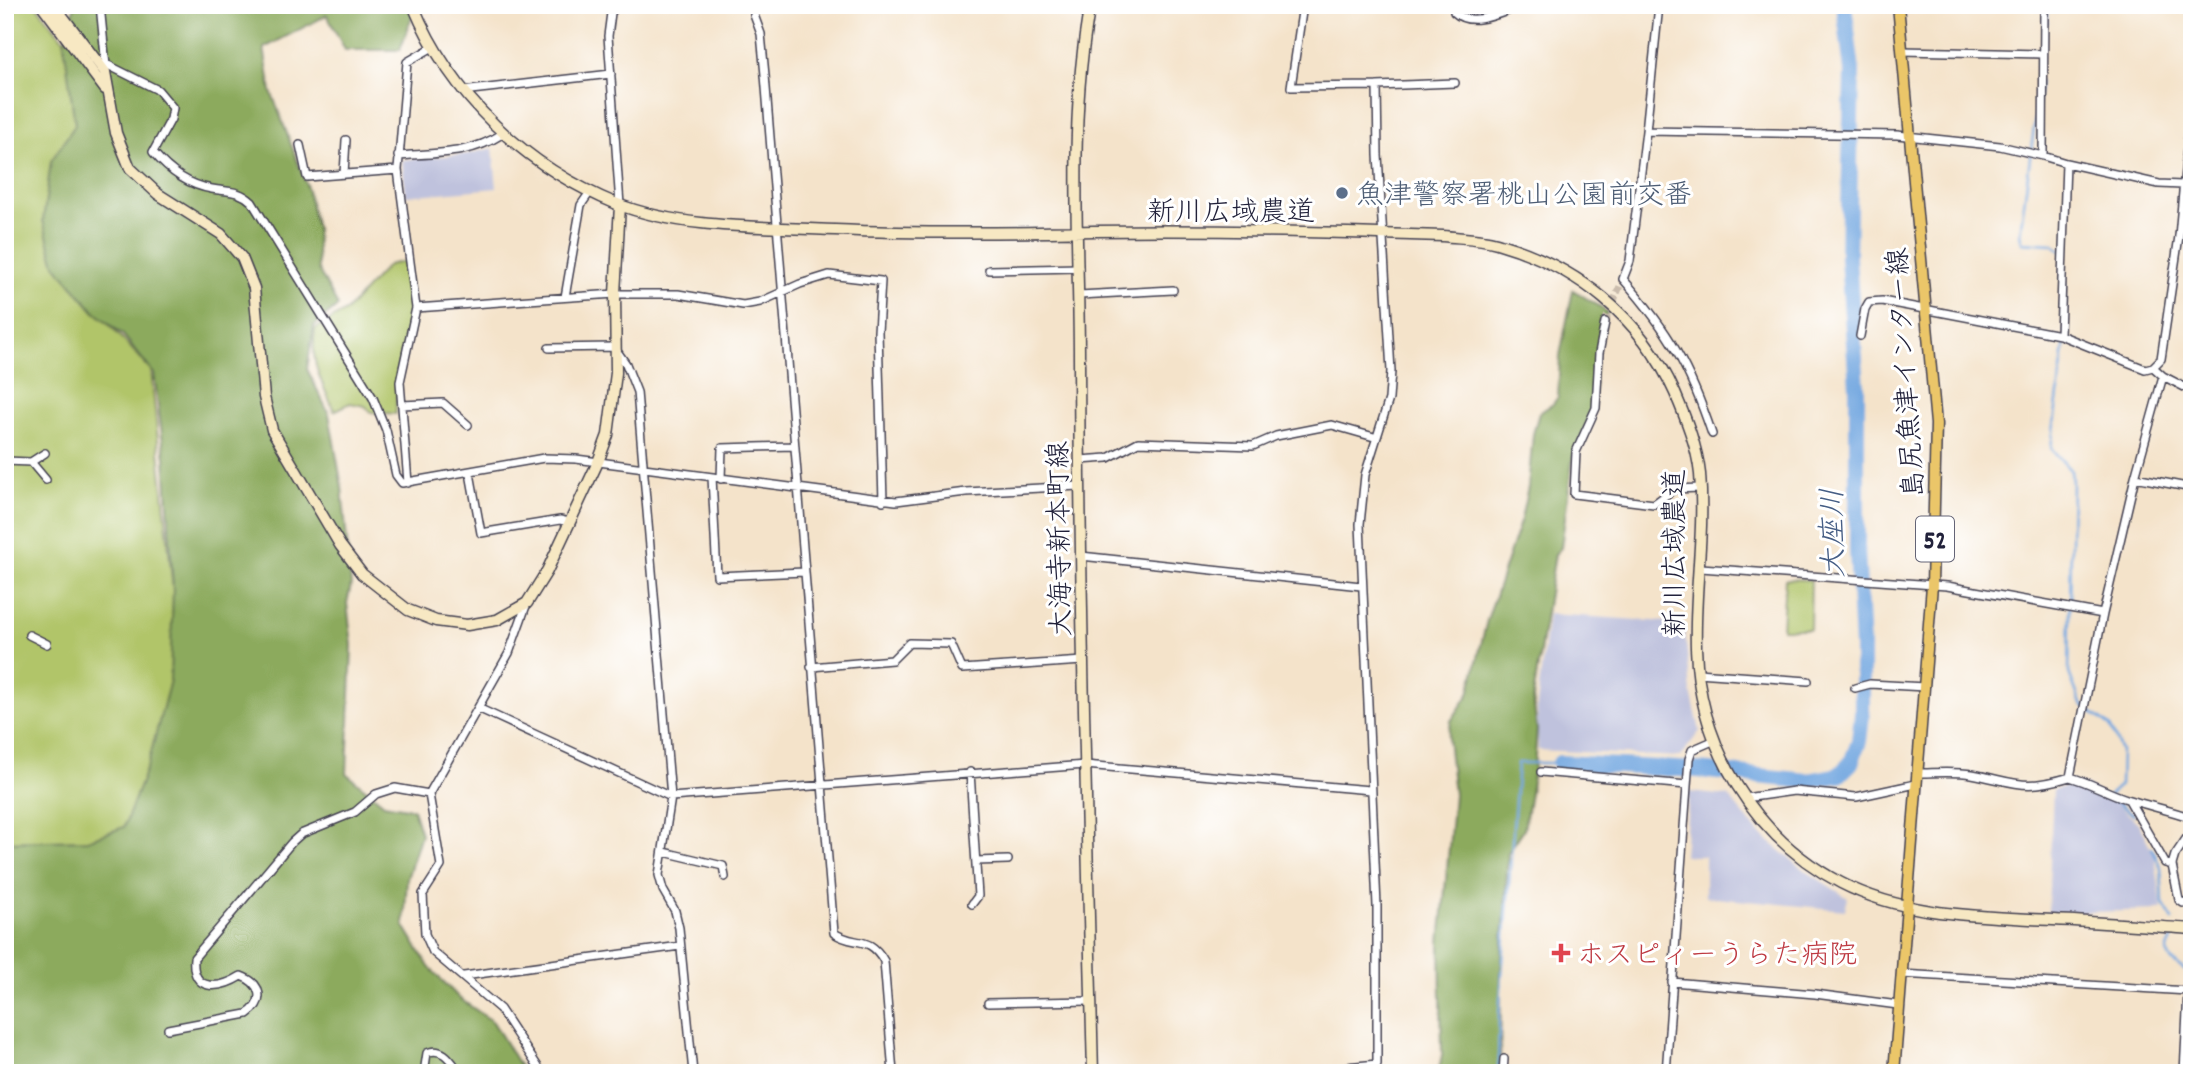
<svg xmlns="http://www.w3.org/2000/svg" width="2197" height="1078" font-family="Dekko,'Klee One',sans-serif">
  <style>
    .industrial { fill: #bfc2dd }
    .green { fill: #b1c569; stroke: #6a7452; stroke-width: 2 }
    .forest { fill: #8caa5d; stroke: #57664c; stroke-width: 2 }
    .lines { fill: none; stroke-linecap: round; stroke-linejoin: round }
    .stream { stroke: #73a7e0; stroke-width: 2.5 }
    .river { stroke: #73a7e0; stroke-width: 16 }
    .street-tunnel { stroke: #cabcad; stroke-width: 7; stroke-dasharray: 7 3.5; stroke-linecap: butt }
    .street-casing { stroke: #423f50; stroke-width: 10 }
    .secondary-casing { stroke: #423f50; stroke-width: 13 }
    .primary-casing { stroke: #423f50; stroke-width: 13 }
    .street { stroke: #fff; stroke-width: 7 }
    .secondary { stroke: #f7e8c3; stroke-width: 10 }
    .primary { stroke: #ebc669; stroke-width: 10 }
    .service-dot { fill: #5c6f8a; stroke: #fff; stroke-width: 2.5 }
    .health-dot { fill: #e0444e; stroke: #fff; stroke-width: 2.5 }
    .labels { text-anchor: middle; stroke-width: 6; stroke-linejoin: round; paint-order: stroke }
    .shield { fill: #fff; stroke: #646476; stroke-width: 2 }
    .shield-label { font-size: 26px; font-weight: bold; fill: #22223b }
    .service-label { font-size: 28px; fill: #4e5e75; stroke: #fff; text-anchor: start }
    .street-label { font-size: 28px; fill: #22223b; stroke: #fff }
    .health-label { font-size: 28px; fill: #be3a42; stroke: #fff; text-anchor: start }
    .water-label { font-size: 30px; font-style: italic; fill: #465e85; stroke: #fff }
  </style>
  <rect width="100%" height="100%" fill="#fff"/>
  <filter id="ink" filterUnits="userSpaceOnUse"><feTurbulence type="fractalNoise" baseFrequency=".0143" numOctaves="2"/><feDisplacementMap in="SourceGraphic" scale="14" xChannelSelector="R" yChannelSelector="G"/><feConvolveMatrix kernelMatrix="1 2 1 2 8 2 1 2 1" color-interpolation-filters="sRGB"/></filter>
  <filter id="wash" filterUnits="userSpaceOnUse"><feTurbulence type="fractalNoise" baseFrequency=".00686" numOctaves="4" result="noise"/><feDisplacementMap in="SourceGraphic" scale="28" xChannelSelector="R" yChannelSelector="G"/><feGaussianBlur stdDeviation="1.57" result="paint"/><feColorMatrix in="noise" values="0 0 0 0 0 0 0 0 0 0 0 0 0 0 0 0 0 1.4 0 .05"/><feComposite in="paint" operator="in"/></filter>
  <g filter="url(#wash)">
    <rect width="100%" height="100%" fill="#f4e3ca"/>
    <!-- industrial -->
    <path class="industrial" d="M493,148L497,188L406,196L402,160L467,154Z
      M1548,614L1684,623L1691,692L1700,731L1680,757L1538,750L1537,705Z
      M2071,785L2087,786L2115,802L2138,823L2155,856L2162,910L2048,913L2053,790Z
      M1689,792L1728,796L1759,833L1804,870L1848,898L1845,910L1705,897V856H1684Z"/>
    <!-- green -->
    <path class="green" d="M5,5H36L108,95L55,265L151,370L181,671L158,767L117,840L5,842Z
      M407,261L411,307L397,372L396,414L371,412L365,406L350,403L334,411C321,378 310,367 315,329L347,310L388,265Z
      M1785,579L1811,580L1810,629H1782Z"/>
    <!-- forest -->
    <path class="forest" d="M75,5H416L400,50H345L327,15L264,48L271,91L306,184L316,228L318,269L338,306L314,326L307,369L329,414L342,487L351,585L347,603L352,645L347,774L384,804L413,809L421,834L407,879L404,926L429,967L459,998L493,1022L524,1073H5V842L87,840L124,827L148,764L170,680L173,588L165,458L154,374L123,335L94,311L55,265L43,221L51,161L75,125L64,43Z
      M1573,290L1607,311L1596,354L1593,407L1573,457L1561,548L1555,554L1533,698L1537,730L1534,769L1524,829L1508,853L1501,976L1500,1073H1438L1442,1055L1440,943L1454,795L1448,738L1451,721L1469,694L1487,620L1521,519L1528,487L1533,434L1539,413L1553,404L1558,397L1560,355Z"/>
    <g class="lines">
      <!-- stream -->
      <path class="stream" d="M2047,23L2048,5
        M2040,82L2020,234L2022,242L2053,244L2061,251
        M2065,284V334
        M2065,340L2051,448L2071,471L2072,483L2069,673L2081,704L2110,726L2121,751L2120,785L2108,796L2134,815
        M2152,848L2161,868L2163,904L2173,920
        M2173,936L2167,952L2171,960L2187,972
        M1498,1073L1499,1016L1518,763H1560"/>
      <!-- river -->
      <path class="river" d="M1560,763L1698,770L1808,781L1839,775L1851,763L1859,741L1862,715V647L1857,549V387L1848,258L1852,71L1844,5"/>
    </g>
  </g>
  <g filter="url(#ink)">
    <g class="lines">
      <!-- street-tunnel -->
      <path class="street-tunnel" d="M1605,322L1623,279"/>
      <defs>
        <path id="street" d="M100,5L106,66
          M617,5L611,13L608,36L620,205
          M756,5L754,15L761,34L765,75L834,933C855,947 869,934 884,961L893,1073
          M1303,5L1291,87L1377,86L1378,155L1391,371L1389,399L1365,475L1360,524L1377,906V1064L1346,1067L1345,1073
          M1455,5L1454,12C1472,29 1502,12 1523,5
          M1659,5L1646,131L1897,135L2000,146L2043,156L2044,5
          M1902,51L2042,54
          M106,64L158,90L173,108L171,119L153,152C169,171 187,185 212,189C230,192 239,190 252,202L373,398L386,430L396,475L402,483L544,458L576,459L896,501L966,492L1079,486
          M1377,86L1455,83
          M462,91L611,74
          M1646,131L1630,261L1623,279C1669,331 1690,368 1712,434
          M300,145L307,177L398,170
          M398,156C436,153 470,155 502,134
          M2043,156L2066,163L2060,335
          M2066,163L2159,184L2182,185
          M344,174L346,140
          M989,270L1079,268
          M1079,295L1173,290
          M565,297L581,205L590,192
          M416,308L615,294H678L743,305L760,302L800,284L829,275L881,281L878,332L883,501
          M1605,322L1599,353L1596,408L1576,452L1574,494L1654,504L1674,489L1701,488
          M1860,336L1865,309L1869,302L1882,301L2060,335L2145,369L2153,367L2161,359L2179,236L2192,93
          M549,348L614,347L626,364L637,392L671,797L659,875L663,890L675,911L679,928L693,1073
          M2153,367L2163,376L2192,391
          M402,405L443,403L468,425
          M45,453L31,462L46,480
          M1080,460L1108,458L1138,442L1253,446L1276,436L1332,425L1374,437
          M5,461L31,462
          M470,473L481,533L560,520L569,522
          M712,477L717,576L804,572
          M2135,477L2163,376
          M721,479L722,448L794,446
          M408,483L400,382L416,308L398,170L407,62L433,47
          M1081,556L1361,586
          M1701,568L1947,586L2103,614L2070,777C2023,791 2018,783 1972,774C1955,771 1934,773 1917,773
          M527,603L509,653L429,794L441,866L423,894L425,934L433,952L500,1009L542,1073
          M2103,614L2135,477L2192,488
          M29,635L47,644
          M811,667L892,660L909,643L951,644L962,669L1083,661
          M1698,673L1808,681
          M1855,688L1870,684L1925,687
          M478,708L671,797L1085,765L1370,790
          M970,772L978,896L972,904
          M1541,772L1687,785
          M2070,777C2092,783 2107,793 2127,799C2149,806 2170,810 2192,818
          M1745,798L1794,791L1856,797L1916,784
          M2129,800L2165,863L2172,865L2175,855L2192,830
          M664,852L723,866L725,877
          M976,861L1008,860
          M2172,865L2179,900L2183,903L2192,899
          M1901,974L2188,991L2184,1073
          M464,976L680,946
          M1672,982L1815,994L1898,1005
          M988,1003L1091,1001
          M168,1029L247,1014C266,1001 261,983 241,976C220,989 191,993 194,958L292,842L301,834L355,812L376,794L395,788L429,794
          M424,1073L427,1053C443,1046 451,1061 460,1073
          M1503,1073L1504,1059
          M1666,1073L1689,759L1692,750L1715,740"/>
        <path id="secondary" d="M42,5L105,89
          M54,5L105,72L116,133L130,168L158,194L221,234L242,258L254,288L264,397L272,430L340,545L362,574L408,610L436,621L467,625L497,620L527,603L547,571L598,462L608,435L616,373L615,294L620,205
          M413,5C451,97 526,167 617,204C685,230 763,226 835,230C921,234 1007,233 1094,231C1210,229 1327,232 1443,236C1461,238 1480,238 1497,243C1577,266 1641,317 1675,393C1686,419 1697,446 1700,474C1705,533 1694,590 1696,648C1699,746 1754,838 1841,883C1907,917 1981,916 2053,920C2099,922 2146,926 2192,929
          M1090,5C1068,122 1079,241 1079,359C1080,597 1087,835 1093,1073"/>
        <path id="primary" d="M1894,1073L1932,585L1936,424L1898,5"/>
      </defs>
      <!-- street casing -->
      <use href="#street" class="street-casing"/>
      <!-- secondary casing -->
      <use href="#secondary" class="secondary-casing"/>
      <!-- primary casing -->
      <use href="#primary" class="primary-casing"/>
      <!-- street -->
      <use href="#street" class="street"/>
      <!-- secondary -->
      <use href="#secondary" class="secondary"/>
      <!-- primary -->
      <use href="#primary" class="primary"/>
    </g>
  </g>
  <!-- markers -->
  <circle class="service-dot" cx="1342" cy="193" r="7"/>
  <path class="health-dot" d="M1557.5 942.5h7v7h7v7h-7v7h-7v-7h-7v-7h7z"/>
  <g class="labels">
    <!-- shield labels -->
    <rect class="shield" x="1916" y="516.5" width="38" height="45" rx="5"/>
    <g class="shield-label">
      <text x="1935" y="548">52</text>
    </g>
    <!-- service labels -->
    <g class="service-label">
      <text x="1356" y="203">魚津警察署桃山公園前交番</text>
    </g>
    <!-- street labels -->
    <g class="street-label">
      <text x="1231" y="220">新川広域農道</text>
      <text transform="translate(1904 373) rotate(-94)" y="10">島尻魚津インター線</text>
      <text transform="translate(1058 539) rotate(-91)" y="10">大海寺新本町線</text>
      <text transform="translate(1673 553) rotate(-90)" y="10">新川広域農道</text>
    </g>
    <!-- health labels -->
    <g class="health-label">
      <text x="1577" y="963">ホスピィーうらた病院</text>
    </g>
    <!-- water labels -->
    <g class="water-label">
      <text transform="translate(1832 533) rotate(-91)" y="10">大座川</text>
    </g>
  </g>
  <!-- margin -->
  <rect width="2197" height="1078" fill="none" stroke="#fff" stroke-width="28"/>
</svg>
